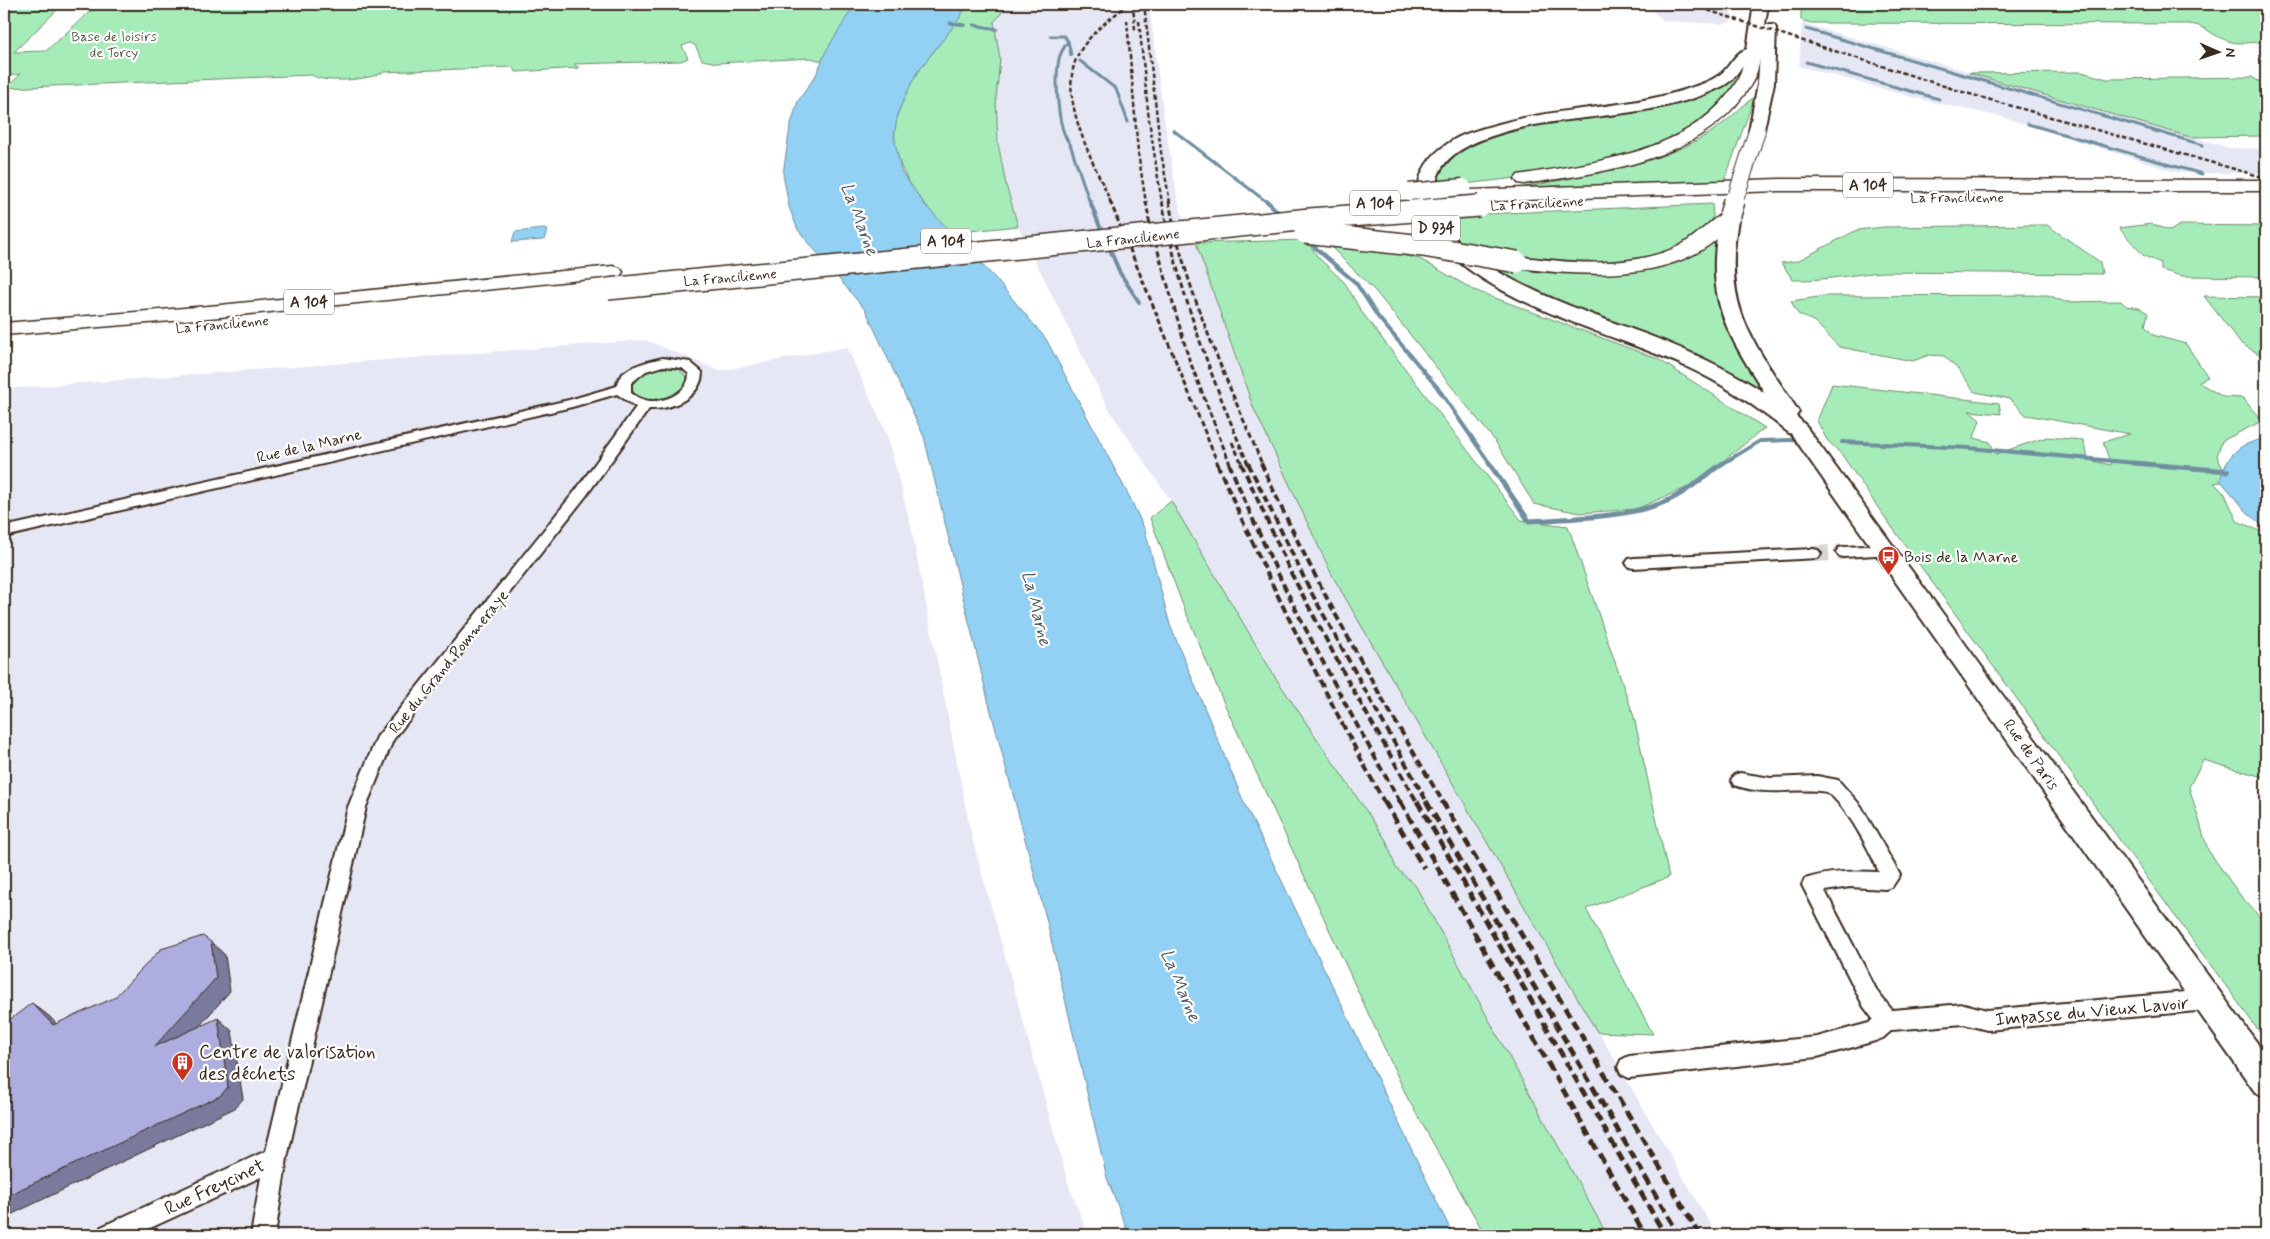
<svg xmlns="http://www.w3.org/2000/svg" width="2270" height="1239" font-family="Mynerve,sans-serif">
  <style>
    .built { fill: #e6e7f5 }
    .green { fill: #a5ecb9; stroke: #708b6c }
    .water { fill: #92d1f3; stroke: #6f8e9e }
    .lines { fill: none; stroke-linecap: round; stroke-linejoin: round }
    .stream-far2 { stroke: #6f8e9e; stroke-width: 3 }
    .stream-far1 { stroke: #6f8e9e; stroke-width: 4 }
    .stream { stroke: #6f8e9e; stroke-width: 5 }
    .street-tunnel { stroke: #d8d4d2; stroke-width: 16; stroke-dasharray: 16 8; stroke-linecap: butt }
    .street-casing { stroke: #3b2a1e; stroke-width: 4 }
    .secondary-casing { stroke: #3b2a1e; stroke-width: 4 }
    .primary-casing { stroke: #3b2a1e; stroke-width: 4 }
    .highway-casing { stroke: #3b2a1e; stroke-width: 3 }
    .street { fill: #fff; fill-rule: evenodd }
    .secondary { fill: #fff; fill-rule: evenodd }
    .primary { fill: #fff; fill-rule: evenodd }
    .highway { fill: #fff; fill-rule: evenodd }
    .rail-far3 { stroke: #3b2a1e; stroke-width: 2.5; stroke-dasharray: 4.5 2.5; stroke-linecap: butt }
    .rail-far2 { stroke: #3b2a1e; stroke-width: 3; stroke-dasharray: 5.5 3; stroke-linecap: butt }
    .rail-far1 { stroke: #3b2a1e; stroke-width: 4; stroke-dasharray: 8 4; stroke-linecap: butt }
    .rail { stroke: #3b2a1e; stroke-width: 5; stroke-dasharray: 10 5; stroke-linecap: butt }
    .primary-bridge-far1-casing { stroke: #3b2a1e; stroke-width: 18; stroke-linecap: butt }
    .primary-bridge-casing { stroke: #3b2a1e; stroke-width: 24; stroke-linecap: butt }
    .highway-bridge-far1-casing { stroke: #3b2a1e; stroke-width: 19; stroke-linecap: butt }
    .highway-bridge-casing { stroke: #3b2a1e; stroke-width: 24; stroke-linecap: butt }
    .primary-bridge-far1 { stroke: #fff; stroke-width: 16 }
    .primary-bridge { stroke: #fff; stroke-width: 21 }
    .highway-bridge-far1 { stroke: #fff; stroke-width: 16 }
    .highway-bridge { stroke: #fff; stroke-width: 21 }
    .shaded-wall { fill: #797a9c; stroke: #3b2a1e }
    .building { fill: #adaedf; stroke: #3b2a1e }
    .labels { text-anchor: middle; stroke-width: 4.5; stroke-linejoin: round; paint-order: stroke }
    .far-park-label { font-size: 14px; fill: #565a45; stroke: #fff }
    .far-street-label { font-size: 14px; fill: #3b2a1e; stroke: #fff }
    .shield { fill: #fff; stroke: #766a62; stroke-width: 1 }
    .shield-label { font-size: 15px; font-weight: bold; fill: #3b2a1e }
    .street-label { font-size: 16px; fill: #3b2a1e; stroke: #fff }
    .poi-label { font-size: 16px; fill: #3b2a1e; stroke: #fff; text-anchor: start }
    .water-label { font-size: 18px; font-style: italic; fill: #555c5e; stroke: #fff }
    .near-street-label { font-size: 19px; fill: #3b2a1e; stroke: #fff }
    .near-poi-label { font-size: 19px; fill: #3b2a1e; stroke: #fff; text-anchor: start }
  </style>
  <rect width="100%" height="100%" fill="#fff"/>
  <filter id="ink" filterUnits="userSpaceOnUse"><feTurbulence type="fractalNoise" baseFrequency=".02" numOctaves="2"/><feDisplacementMap in="SourceGraphic" scale="10" xChannelSelector="R" yChannelSelector="G"/><feConvolveMatrix kernelMatrix="1 2 1 2 8 2 1 2 1" color-interpolation-filters="sRGB"/></filter>
  <g filter="url(#ink)">
    <!-- built -->
    <path class="built" d="M1002,4H1149L1163,111L1177,196L1184,223L1196,243L1253,407L1332,575L1717,1235H1607L1415,885L1396,868L1386,840L1275,677L1171,501L1108,408L1018,226L1006,185L996,120L997,81L994,22L1001,14Z
      M1637,4H1732L1731,22L1722,24L1664,21L1650,9Z
      M1802,23L2230,148L2266,149V173H2179L2002,117L1923,100L1799,66Z
      M646,340L720,371L847,347L887,435L910,522L971,834L1069,1186L1088,1235H4V389Z"/>
    <!-- green -->
    <path class="green" d="M4,4H77L59,8L14,52L46,51L98,4H859L825,62L811,58L717,63L702,60L695,45L690,43L682,46L688,58L681,61L574,64L579,68L516,72L512,67L384,72C371,80 323,84 312,75L6,88L21,74L4,76Z
      M967,4H1002L1001,14L994,22L1000,59L996,99L998,142L1006,185L1018,226L951,233C895,175 871,135 925,63C939,43 956,26 967,4Z
      M1337,4H1449L1462,7L1463,10L1382,5L1341,7Z
      M1801,4H2266V41C2253,42 2236,46 2223,39C2209,33 2205,25 2188,24L1811,23L1801,20Z
      M2082,72L2107,79L2252,77L2266,86V136L2190,137L1969,73Z
      M1728,81H1738C1733,88 1728,97 1723,103C1663,169 1512,178 1428,188L1450,155L1477,140L1511,129L1563,119Z
      M1755,96L1724,182L1525,187C1586,175 1666,165 1717,128C1730,119 1742,106 1755,96Z
      M1712,204L1713,216C1710,221 1707,228 1703,232C1662,266 1584,269 1534,260C1506,254 1479,247 1452,241L1437,216Z
      M2152,224L2170,231L2180,225L2266,226V277L2182,276L2161,270V263L2144,256L2119,228Z
      M2047,225L2100,262L2102,274L1884,272C1853,274 1824,281 1793,280L1781,263L1797,261L1857,230L1884,227Z
      M1721,237L1744,357L1760,387L1758,391L1543,298L1475,261C1536,272 1626,285 1686,259C1698,254 1710,244 1721,237Z
      M1306,240L1318,257L1345,283L1361,311L1521,520L1568,526L1634,717L1669,877L1586,909L1653,1034L1597,1032L1332,575L1253,407L1196,243Z
      M1330,246L1388,252L1420,259L1474,290L1658,359L1765,428L1691,486L1636,509L1580,513L1534,504L1495,441L1376,292Z
      M2048,295L2065,302L2121,301L2126,306L2139,308L2148,313L2145,326L2153,335L2186,344L2208,377L2198,382L2223,397L2243,398L2262,421L2222,441L2217,456L2229,481L2214,483L2225,494L2237,521L2260,531L2266,538V778L2203,760L2189,787L2208,850L2240,895L2266,924V1041L1881,512L1842,455L1827,440L1817,421L1832,384L1999,403L2001,414L1969,411L1980,420L1974,438L1990,442L1996,454L2047,437L2083,440L2089,460L2111,465L2103,442L2130,434L2026,415L2010,399L1975,392L1958,369L1944,356L1929,355L1913,361L1839,347L1815,322L1798,314L1791,301L1825,296Z
      M2204,296L2266,297V358L2240,343Z
      M669,367L678,369L687,377V382C677,399 648,406 633,393L632,383L642,373L651,370Z
      M1171,501L1275,677L1386,840L1396,868L1415,885L1607,1235H1485L1408,1099L1223,701L1182,603L1150,518Z"/>
    <!-- water -->
    <path class="water" d="M855,4H967L959,19L916,74L898,112L894,136L901,171L925,205L995,278L1046,339L1130,498L1145,530L1170,625L1245,805L1453,1235H1129L1107,1178L1046,918L989,704L924,437L866,311L798,230L789,207L783,174L790,127L798,101L816,75L826,51Z
      M543,229L547,230L544,240L512,242L515,232Z
      M2266,438V529L2247,512L2220,480C2229,452 2237,445 2266,438Z"/>
    <g class="lines">
      <!-- stream-far2 -->
      <path class="stream-far2" d="M950,23L965,25
        M974,25L997,29
        M1806,29L2203,145
        M1050,36H1064L1068,41L1071,55
        M1068,41C1065,46 1060,53 1059,59C1055,79 1057,129 1070,144L1090,203
        M1080,61L1116,89L1128,122
        M1806,62L1939,99
        M2028,124L2202,174
        M1173,130L1268,203"/>
      <!-- stream-far1 -->
      <path class="stream-far1" d="M1090,201L1103,235
        M1267,201L1282,216
        M1306,240L1356,283L1378,317L1437,387L1490,464
        M1108,245L1120,273L1139,302
        M1842,442L1969,448L2147,464
        M1722,464L1760,441L1791,440"/>
      <!-- stream -->
      <path class="stream" d="M1489,463L1529,521C1571,518 1636,518 1673,498C1691,489 1707,474 1723,463
        M2133,463L2228,471"/>
      <!-- street-tunnel -->
      <path class="street-tunnel" d="M1813,554L1844,552"/>
      <defs>
        <path id="street" d="M663,358L690,362L702,372C702,397 671,410 649,409L586,496L393,740L366,807L287,1158L275,1235H251L261,1177L135,1235H97L101,1227L266,1151L348,807L377,737L576,490L636,407L617,394L572,407L4,537V527L569,400L617,386C617,368 649,361 663,358ZM663,366L682,368L689,374C689,394 659,406 642,399C638,398 634,395 631,393V383L646,371Z
          M1886,545L1891,546L1894,550L1891,554L1844,557L1839,556L1836,552L1839,548L1844,547Z
          M1813,549L1818,550L1821,554L1818,558L1634,568L1629,567L1626,563L1629,559L1634,558Z
          M1740,773L1771,778L1817,776L1838,780L1861,806L1896,868L1900,875L1892,887L1885,889L1850,887L1825,891L1878,993L1892,1010L1964,1004L1987,1010L2208,990L2215,993L2218,1000L2215,1007L2208,1010L1987,1030L1964,1024L1892,1030L1883,1038L1875,1041L1817,1057L1629,1078L1621,1074L1618,1067L1621,1060L1629,1056L1817,1037L1869,1023L1873,1019L1864,1007L1802,885L1805,879C1829,871 1854,871 1879,872C1869,849 1847,807 1827,792C1795,787 1768,797 1734,785L1731,780L1734,775Z"/>
        <path id="secondary" d="M1797,422L1804,424L2266,1055V1097L2255,1092L1790,432L1787,428L1790,424Z"/>
        <path id="primary" d="M1754,4H1768L1765,25H1774L1776,28L1774,83L1763,134H1751L1749,131L1758,83L1760,54C1757,56 1753,56 1750,58C1740,65 1738,78 1723,86C1653,122 1568,111 1495,135C1470,143 1440,156 1436,184C1435,190 1432,198 1433,204C1434,208 1438,213 1440,217C1472,281 1605,317 1668,343C1702,357 1735,373 1765,393C1723,329 1704,294 1721,215L1724,211H1736L1739,215C1721,307 1751,339 1799,412L1796,416L1808,428L1805,433L1797,435L1789,433C1757,407 1724,384 1687,367C1612,332 1461,297 1423,219C1421,214 1416,208 1415,204C1415,199 1417,192 1418,187C1422,164 1435,151 1455,139C1468,132 1484,128 1499,124C1559,107 1622,109 1681,91C1695,86 1712,82 1723,72C1732,63 1735,53 1747,49Z"/>
        <path id="highway" d="M1754,47L1762,52C1759,62 1758,72 1753,81C1708,160 1606,172 1524,184L1518,183L1515,179L1518,175L1524,174C1597,162 1695,152 1737,81C1742,72 1743,62 1746,52Z
          M1779,179L2266,180V191H1779L1470,202L1463,200L1461,196L1463,192L1470,190Z
          M1730,209L1737,211L1739,215C1691,285 1590,277 1517,268L1510,266L1507,262L1510,258L1517,256C1569,263 1628,269 1677,247C1695,239 1717,213 1730,209Z
          M613,266L620,268L623,272L620,276L220,317L4,335V323L220,305Z"/>
      </defs>
      <!-- street casing -->
      <use href="#street" class="street-casing"/>
      <!-- secondary casing -->
      <use href="#secondary" class="secondary-casing"/>
      <!-- primary casing -->
      <use href="#primary" class="primary-casing"/>
      <!-- highway casing -->
      <use href="#highway" class="highway-casing"/>
      <!-- street -->
      <use href="#street" class="street"/>
      <!-- secondary -->
      <use href="#secondary" class="secondary"/>
      <!-- primary -->
      <use href="#primary" class="primary"/>
      <!-- highway -->
      <use href="#highway" class="highway"/>
      <!-- rail-far3 -->
      <path class="rail-far3" d="M1133,4L1135,30
        M1144,4L1161,152L1170,203
        M1688,4L1966,93L2266,178
        M1127,20L1138,152L1146,203
        M1139,21L1149,120L1162,203
        M1111,203C1093,159 1052,92 1082,48C1094,30 1112,17 1129,4"/>
      <!-- rail-far2 -->
      <path class="rail-far2" d="M1110,201L1218,464
        M1146,201L1149,220L1189,359L1230,464
        M1162,201C1179,293 1212,379 1248,464
        M1169,201C1185,292 1227,379 1262,464
        M1232,442L1242,464"/>
      <!-- rail-far1 -->
      <path class="rail-far1" d="M1217,463C1267,579 1324,691 1384,802
        M1229,463C1276,580 1338,692 1400,802
        M1241,463L1291,573L1348,681L1417,802
        M1248,463L1311,592L1427,802
        M1261,463C1313,580 1377,692 1443,802"/>
      <!-- rail -->
      <path class="rail" d="M1384,801L1424,868
        M1400,801L1645,1235
        M1417,801L1665,1235
        M1426,801L1679,1235
        M1442,801L1700,1235"/>
      <defs>
        <path id="primary-bridge-far1" d="M1734,203L1757,131"/>
        <path id="primary-bridge" d="M1730,215L1734,201"/>
        <path id="highway-bridge-far1" d="M1409,192L1463,187"/>
        <path id="highway-bridge" d="M1305,233L1423,246L1517,262
          M608,289L1310,219L1479,206"/>
      </defs>
      <!-- primary-bridge-far1 casing -->
      <use href="#primary-bridge-far1" class="primary-bridge-far1-casing"/>
      <!-- primary-bridge casing -->
      <use href="#primary-bridge" class="primary-bridge-casing"/>
      <!-- highway-bridge-far1 casing -->
      <use href="#highway-bridge-far1" class="highway-bridge-far1-casing"/>
      <!-- highway-bridge casing -->
      <use href="#highway-bridge" class="highway-bridge-casing"/>
      <!-- primary-bridge-far1 -->
      <use href="#primary-bridge-far1" class="primary-bridge-far1"/>
      <!-- primary-bridge -->
      <use href="#primary-bridge" class="primary-bridge"/>
      <!-- highway-bridge-far1 -->
      <use href="#highway-bridge-far1" class="highway-bridge-far1"/>
      <!-- highway-bridge -->
      <use href="#highway-bridge" class="highway-bridge"/>
    </g>
    <!-- shaded-wall -->
    <path class="shaded-wall" d="M211,942L225,955L230,991L170,1060L154,1047Z
      M32,1003L49,1016L70,1038L53,1025Z
      M218,1018L232,1031L243,1099L235,1108L4,1218V1197Z"/>
    <!-- building -->
    <path class="building" d="M203,936L211,942L216,978L154,1047L218,1018L228,1087L220,1096L4,1197V1024L32,1003L53,1025L114,998L161,949Z"/>
  </g>
  <!-- icons -->
  <defs>
    <symbol id="bus-pin" viewBox="-11 -11 22 30"><path d="M0 17L-7.5 6A9.5 9.5 0 1 1 7.5 6Z" fill="#c8321e" stroke="#fff"/><path d="M-5-6H5V4H4V6H2V4H-2V6H-4V4H-5ZM-3.5-4V0h7V-4ZM-3.5 1.2v1.5H-2V1.2ZM2 1.2v1.5H3.5V1.2Z" fill="#fff"/></symbol>
    <symbol id="building-pin" viewBox="-11 -11 22 30"><path d="M0 17L-7.5 6A9.5 9.5 0 1 1 7.5 6Z" fill="#c8321e" stroke="#fff"/><path d="M-4-6H4V6H1V3H-1V6H-4ZM-2.5-4.3h1.7v1.8h-1.7ZM.8-4.3h1.7v1.8H.8ZM-2.5-1h1.7V.8h-1.7ZM.8-1h1.7V.8H.8Z" fill="#fff"/></symbol>
  </defs>
  <g fill-rule="evenodd">
    <use href="#bus-pin" x="1876" y="544" width="25" height="34"/>
    <use href="#building-pin" x="170" y="1050" width="25" height="34"/>
  </g>
  <g class="labels">
    <!-- far-park labels -->
    <g class="far-park-label">
      <text x="114" y="41">Base de loisirs<tspan x="114" dy="16">de Torcy</tspan></text>
    </g>
    <!-- far-street labels -->
    <g class="far-street-label">
      <text x="1957" y="202">La Francilienne</text>
      <text transform="translate(1537 203) rotate(-3)" y="5">La Francilienne</text>
      <text transform="translate(1133 238) rotate(-6)" y="5">La Francilienne</text>
      <text transform="translate(730 277) rotate(-5)" y="5">La Francilienne</text>
      <text transform="translate(222 324) rotate(-5)" y="5">La Francilienne</text>
    </g>
    <!-- shield labels -->
    <g class="shield">
      <rect x="1843" y="172.5" width="50" height="25" rx="4"/>
      <rect x="1350" y="190.5" width="50" height="25" rx="4"/>
      <rect x="1412" y="215.5" width="48" height="25" rx="4"/>
      <rect x="921" y="228.5" width="50" height="25" rx="4"/>
      <rect x="284" y="289.5" width="50" height="25" rx="4"/>
    </g>
    <g class="shield-label">
      <text x="1868" y="190">A 104</text>
      <text x="1375" y="208">A 104</text>
      <text x="1436" y="233">D 934</text>
      <text x="946" y="246">A 104</text>
      <text x="309" y="307">A 104</text>
    </g>
    <!-- street labels -->
    <g class="street-label">
      <text transform="translate(309 445) rotate(-13)" y="6">Rue de la Marne</text>
      <text transform="translate(448 661) rotate(-51)" y="6">Rue du Grand Pommeraye</text>
      <text transform="translate(2032 754) rotate(54)" y="6">Rue de Paris</text>
    </g>
    <!-- poi labels -->
    <g class="poi-label">
      <text x="1904" y="562">Bois de la Marne</text>
    </g>
    <!-- water labels -->
    <g class="water-label">
      <text transform="translate(860 219) rotate(69)" y="6">La Marne</text>
      <text transform="translate(1037 608) rotate(76)" y="6">La Marne</text>
      <text transform="translate(1181 985) rotate(67)" y="6">La Marne</text>
    </g>
    <!-- near-street labels -->
    <g class="near-street-label">
      <text transform="translate(2092 1010) rotate(-5)" y="7">Impasse du Vieux Lavoir</text>
      <text transform="translate(214 1186) rotate(-25)" y="7">Rue Freycinet</text>
    </g>
    <!-- near-poi labels -->
    <g class="near-poi-label">
      <text x="199" y="1058">Centre de valorisation<tspan x="199" dy="22">des déchets</tspan></text>
    </g>
  </g>
  <!-- margin -->
  <rect width="2270" height="1239" fill="none" stroke="#fff" stroke-width="20"/>
  <rect x="10" y="10" width="2250" height="1219" fill="none" stroke="#3b2a1e" stroke-width="2" filter="url(#ink)"/>
  <!-- north arrow -->
  <g transform="translate(2218 52) rotate(92)" stroke="#ffffff" stroke-width="4" paint-order="stroke">
  <path d="M0-4L9 19L0 12L-9 19Z" fill="#3b2a1e"/>
  <text y="-8" font-size="14" font-weight="bold" text-anchor="middle" fill="#3b2a1e">N</text>
  </g>
</svg>
